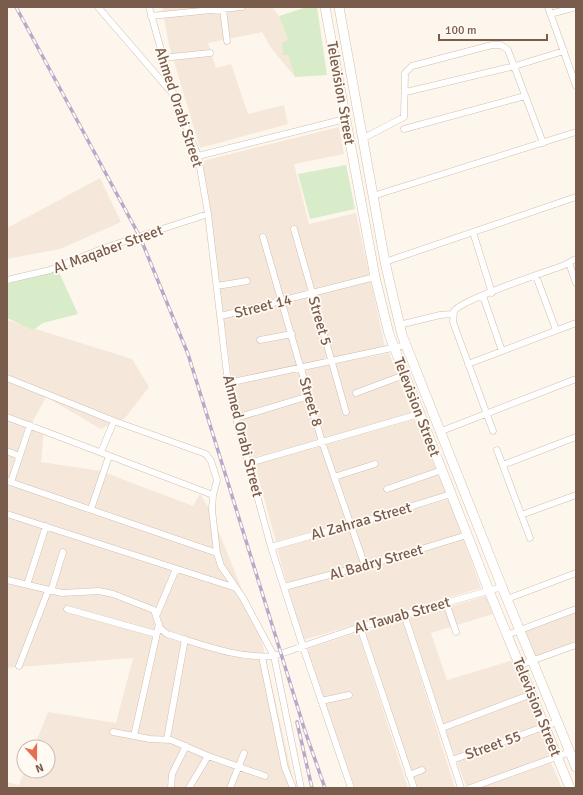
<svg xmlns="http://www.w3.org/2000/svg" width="583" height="795" font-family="Signika,sans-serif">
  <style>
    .residential { fill: #f5e8da }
    .green { fill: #d8ecc9 }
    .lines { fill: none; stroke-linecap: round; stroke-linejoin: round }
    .minor-casing { stroke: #d1beb0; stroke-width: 7 }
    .secondary-casing { stroke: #d6c0b0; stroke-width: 10 }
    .minor { stroke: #fff; stroke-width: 6 }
    .secondary { stroke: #fff; stroke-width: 9 }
    .rail-casing { stroke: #b9a8c9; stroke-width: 3.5 }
    .rail { stroke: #fffaf3; stroke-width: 2; stroke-dasharray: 6; stroke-linecap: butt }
    .labels { text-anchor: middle; stroke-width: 3.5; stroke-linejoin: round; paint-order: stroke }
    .street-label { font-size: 15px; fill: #7a5c4d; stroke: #fffaf3 }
  </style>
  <rect width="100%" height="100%" fill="#fdf6ec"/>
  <!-- residential -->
  <path class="residential" d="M162,7H272L279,16L288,40L283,55H288L295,77L271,48L262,32L208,43L216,68L231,64L248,114L284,105L288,124L200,148L169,45Z
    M339,127L344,154L294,164L309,224L356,213L385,347L232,380L202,161Z
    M100,178L121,222L60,249L7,259V228Z
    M7,320L132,359L149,387L125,418L101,429L46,397L32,423L44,428L41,462L101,471L193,506L200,494L210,510L261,637L295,788H7V782L19,785L24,771H48V747H34L48,712L116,723L133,658L7,668Z
    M389,353L412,414L251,458L233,384Z
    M415,419L446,493L276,542L255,465Z
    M449,499L481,588L303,640L277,549Z
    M486,596L493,614L431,633L447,680L513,660L526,693L443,724L409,618Z
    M576,612V643L535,657L524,631Z
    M403,621L455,788H416L365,632Z
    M358,632L408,788H355L307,649Z
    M528,699L552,755L466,786L445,730Z
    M551,763L562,788H479Z"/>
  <!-- green -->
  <path class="green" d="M307,7H317L327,75L295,77L288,55H283L282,43L288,40L279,16Z
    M346,165L355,209L310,219L298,174Z
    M58,270L78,314L43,323L33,330L7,318V284Z"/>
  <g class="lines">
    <defs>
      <path id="minor" d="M98,7L172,93
        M149,7L174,96L198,156L208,214L228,383L236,418L271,547L303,647L351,788
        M548,7L576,86
        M223,9L227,41
        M550,14L576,7
        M151,16L242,7
        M162,58L210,53
        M406,92L515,66L564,51
        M404,129L525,96
        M362,139L404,117L405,73L412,66L492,45H501L508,50L543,143
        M198,156L345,119
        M373,196L576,132
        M294,229L346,412
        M473,232L492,293
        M263,237L322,442L365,566
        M385,262L576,197
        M569,263L576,283
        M536,276L556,330
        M7,280L50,270L104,248L208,214
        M217,286L247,281
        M483,296L502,351
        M221,316L375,277
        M399,325L440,315L452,314
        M260,340L292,334
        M468,364L576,323
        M7,378L114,421L206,454L211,461L217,480L213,495L212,510L217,553L221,566L243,598L274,656L301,788
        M228,383L406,345
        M356,393L404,375
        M7,417L213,495
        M236,418L309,396
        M493,431L453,322L454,311C463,299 543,273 562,266C567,264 571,261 576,259
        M439,432L576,379
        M497,450L530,538
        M7,451L19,456
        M101,452L114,421
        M249,463L419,414
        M503,465L576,437
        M334,477L375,464
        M7,481L217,553
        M11,482L30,425
        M387,489L442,470
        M91,509L109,456
        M7,514L236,588
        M521,515L576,495
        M271,547L374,518L451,494
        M7,580L62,593L99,591L113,594L154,610L160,628L167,634C201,644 237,659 274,656L360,627L502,587
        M27,585L46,526
        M284,587L382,561L467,535
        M51,591L63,552
        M507,599L576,573
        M446,603L456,632
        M67,609L156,634
        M157,614L176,569
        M404,614L461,788
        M360,627L414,788
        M507,635L576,609
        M262,657L285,768L293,788
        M520,665L576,645
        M19,666L48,591
        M321,701L349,695
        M442,728L532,694
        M113,732L150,739L171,740L208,756L265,776
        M134,736L159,624
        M167,739L185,639
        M452,760L557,722
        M409,775L422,770
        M171,788L172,774L186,746
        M189,788L208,756
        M230,788L244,753
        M470,788L570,752"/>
      <path id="secondary" d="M325,7L375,277L389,334L489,591L570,788
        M339,7L385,262L402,335L502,587L576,767"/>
    </defs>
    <!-- minor casing -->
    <use href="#minor" class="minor-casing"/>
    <!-- secondary casing -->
    <use href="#secondary" class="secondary-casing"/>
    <!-- minor -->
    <use href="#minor" class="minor"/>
    <!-- secondary -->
    <use href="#secondary" class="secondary"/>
    <defs>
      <path id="rail" d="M16,7L140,237L188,354L305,731L325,788
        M297,722L312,788"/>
    </defs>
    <!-- rail casing -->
    <use href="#rail" class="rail-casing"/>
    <!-- rail -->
    <use href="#rail" class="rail"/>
  </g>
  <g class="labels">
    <!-- street labels -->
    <g class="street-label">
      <text transform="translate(341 93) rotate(80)" y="5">Television Street</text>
      <text transform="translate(179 107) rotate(72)" y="5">Ahmed Orabi Street</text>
      <text transform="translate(108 249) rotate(-20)" y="5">Al Maqaber Street</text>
      <text transform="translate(263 306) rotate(-14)" y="5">Street 14</text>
      <text transform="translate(320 321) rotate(74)" y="5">Street 5</text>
      <text transform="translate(311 402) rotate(74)" y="5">Street 8</text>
      <text transform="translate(417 407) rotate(69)" y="5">Television Street</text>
      <text transform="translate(243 436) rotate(76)" y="5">Ahmed Orabi Street</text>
      <text transform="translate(361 521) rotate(-16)" y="5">Al Zahraa Street</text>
      <text transform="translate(376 562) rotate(-16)" y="5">Al Badry Street</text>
      <text transform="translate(402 615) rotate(-16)" y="5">Al Tawab Street</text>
      <text transform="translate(537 707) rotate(68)" y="5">Television Street</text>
      <text transform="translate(493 745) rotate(-20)" y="5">Street 55</text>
    </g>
  </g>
  <!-- border -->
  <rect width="583" height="795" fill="none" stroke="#7a5c4d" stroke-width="16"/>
  <!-- north arrow -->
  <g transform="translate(36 759) rotate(159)"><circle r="19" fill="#fffaf3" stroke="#cabbb1"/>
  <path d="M0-3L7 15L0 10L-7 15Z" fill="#e76f51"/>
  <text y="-6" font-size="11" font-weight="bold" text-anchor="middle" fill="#7a5c4d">N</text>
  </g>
  <!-- scale -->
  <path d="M439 34v6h108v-6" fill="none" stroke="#7a5c4d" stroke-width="2"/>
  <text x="445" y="34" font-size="12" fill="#7a5c4d" stroke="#fffaf3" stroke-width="3" paint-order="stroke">100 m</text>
</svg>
